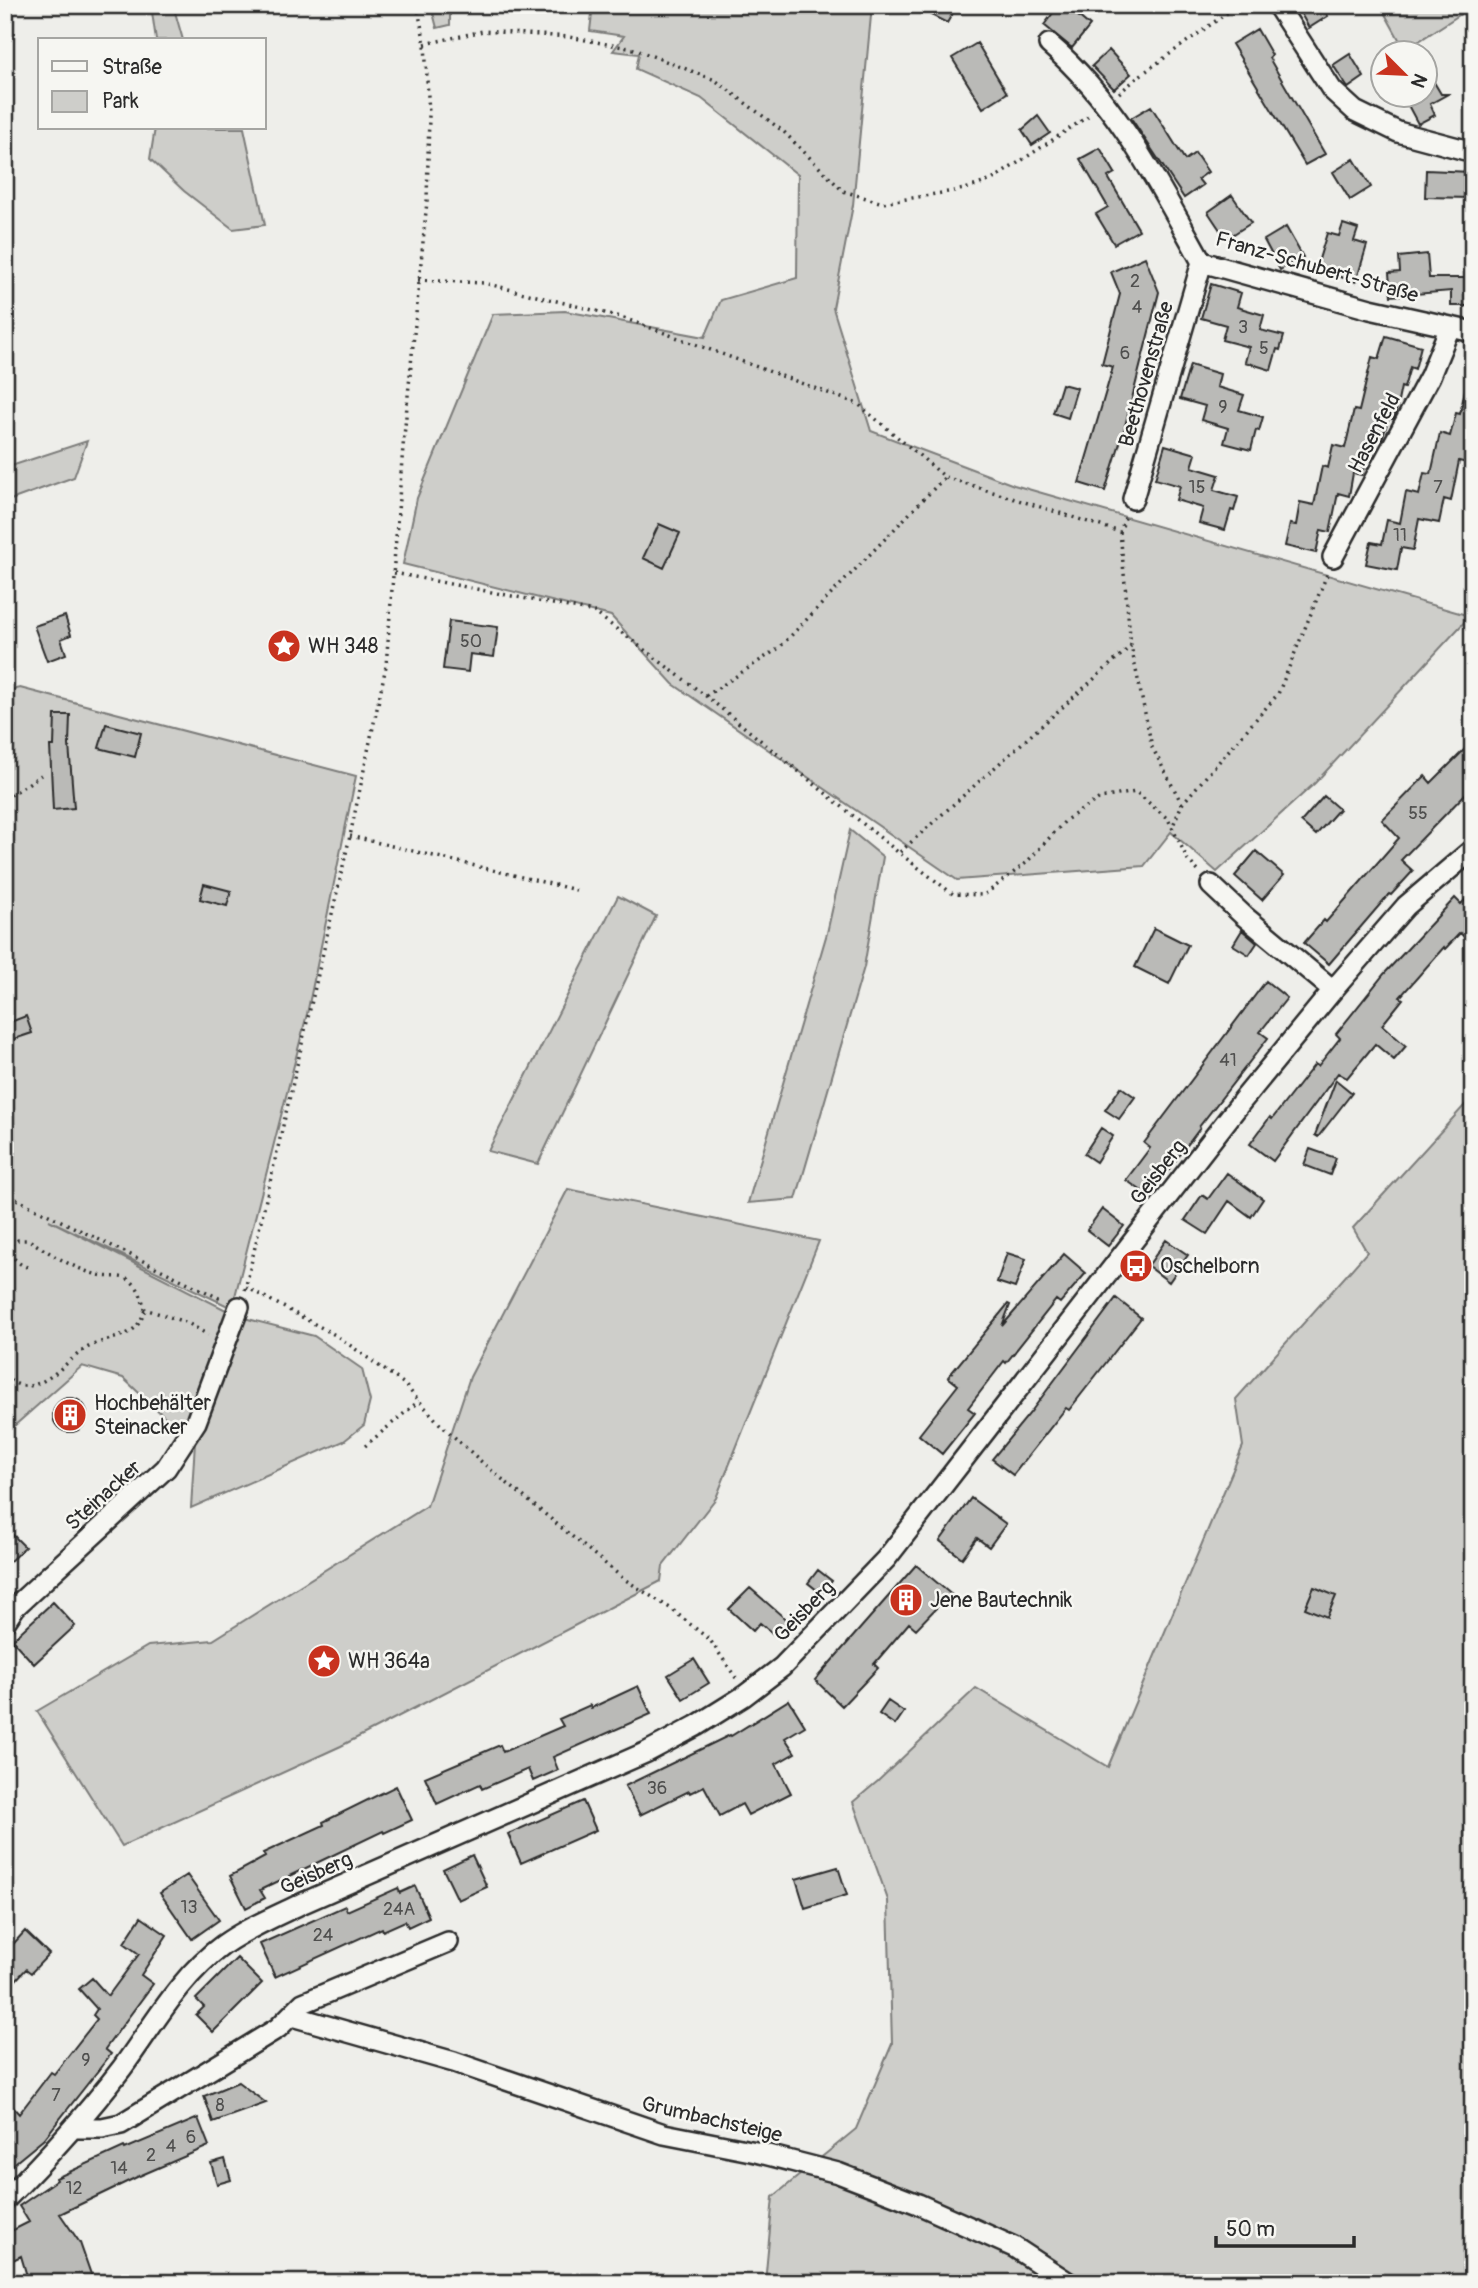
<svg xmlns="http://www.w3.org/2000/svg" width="1478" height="2288" font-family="Pangolin,sans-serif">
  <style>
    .green { fill: #cececa; stroke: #7c7c7a; stroke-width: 2 }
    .building { fill: #babab7; stroke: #2b2b2b; stroke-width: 2 }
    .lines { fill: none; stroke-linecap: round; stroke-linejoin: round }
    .minor-casing { stroke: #2b2b2b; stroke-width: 24 }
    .path { stroke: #2b2b2b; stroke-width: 3.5; stroke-dasharray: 2 5; stroke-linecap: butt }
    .minor { stroke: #f6f6f2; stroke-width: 19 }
    .labels { text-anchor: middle; stroke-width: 5; stroke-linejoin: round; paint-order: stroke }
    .number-label { font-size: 18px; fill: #4f4f4e }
    .street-label { font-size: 21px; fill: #2b2b2b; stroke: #f6f6f2 }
    .poi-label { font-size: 21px; fill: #2b2b2b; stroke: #f6f6f2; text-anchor: start }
  </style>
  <rect width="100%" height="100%" fill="#eeeeea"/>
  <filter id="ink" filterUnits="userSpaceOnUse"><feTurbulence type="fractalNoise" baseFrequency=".0143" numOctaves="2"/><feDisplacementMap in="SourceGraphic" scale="14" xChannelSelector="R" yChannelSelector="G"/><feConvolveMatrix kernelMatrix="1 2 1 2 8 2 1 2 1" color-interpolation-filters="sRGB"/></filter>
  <g filter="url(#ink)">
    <!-- green -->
    <path class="green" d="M151,5H173L183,40H156Z
      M431,5H450V25L437,28Z
      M593,5H872L853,205L833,308L871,431L1014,485L1470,616L1315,783L1217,872L1171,832L1144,866L957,880L673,684L611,616L403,564L417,498L493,314L565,311L705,337L721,300L797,278L798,175L701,98L636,69L639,54L613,51L624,36L590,31Z
      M1380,5H1473V6L1405,50Z
      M155,128H244L265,225L233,229L184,191L150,159Z
      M87,441L74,477L5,502V468Z
      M20,688L356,776L307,1014L232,1308L49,1220L230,1312L181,1432L123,1378L82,1366L5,1434V691Z
      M850,830L883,857L864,967L796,1199L748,1203L827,933Z
      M618,896L656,916L538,1164L488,1151Z
      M1473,1096V2283H765L773,2197L856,2129L892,2044L888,1900L853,1802L878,1781L976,1688L1108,1767L1243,1446L1236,1399L1367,1252L1353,1228Z
      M568,1189L819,1241L716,1498L663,1566L661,1581L341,1746L122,1846L37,1711L148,1646L213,1640L427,1506L470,1377Z
      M244,1318L314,1336L362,1369L370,1401L364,1425L344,1441L191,1508L195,1442Z"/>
    <!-- building -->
    <path class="building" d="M911,5H943L954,11L947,23Z
      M1059,5H1065L1090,26L1072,48L1044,25Z
      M1296,5H1321L1328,16L1309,28Z
      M1257,29L1272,55L1269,58L1325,154L1305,165L1232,44Z
      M977,43L1007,93L983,108L952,58Z
      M1109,50L1131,74L1114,89L1092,66Z
      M1350,54L1364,77L1348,88L1333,65Z
      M1425,67L1441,94H1448L1430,104L1435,115L1418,124L1402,94H1425Z
      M1151,106L1185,160L1195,153L1208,172L1198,179L1203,185L1184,198L1131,118Z
      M1038,116L1050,133L1032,145L1022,130Z
      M1100,148L1115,173L1108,177L1139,230L1114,244L1096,214L1108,207L1080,159Z
      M1354,159L1371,187L1350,200L1333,172Z
      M1426,170L1471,172L1470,198L1425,197Z
      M1232,195L1251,223L1226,239L1208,212Z
      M1343,224L1358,229L1354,241L1367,245L1356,282L1316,269L1327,233L1339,236Z
      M1286,227L1303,257L1280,270L1264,240Z
      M1427,254L1429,278H1473V306H1451V291L1391,296L1389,273L1400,272L1399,257Z
      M1145,257L1159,292L1124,430L1105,491L1079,483L1113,367L1102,364L1120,294L1111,272Z
      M1211,284L1241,293L1237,307L1264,315L1260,330L1284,336L1280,350L1277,349L1271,370L1245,362L1249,347L1222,340L1226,325L1201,318Z
      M1386,336L1421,346L1415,369L1410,367L1404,388L1401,387L1395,416L1393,419L1389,418L1382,439L1371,437L1362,475L1353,473L1349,496L1338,493L1330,532L1321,530L1316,553L1285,546L1290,524L1296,525L1300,502L1314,505L1322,466L1328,468L1333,445L1345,448L1354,410L1359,411L1372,357L1379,359Z
      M1190,365L1220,374L1217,387L1244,395L1239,410L1263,417L1259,431L1256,430L1251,450L1224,443L1228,428L1201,420L1205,406L1180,399Z
      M1062,384L1077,388L1068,418L1053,413Z
      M1466,385L1473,386V453L1471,464L1459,461L1451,501L1444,499L1439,523L1419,519L1413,550L1401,548L1397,570L1366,564L1371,542L1382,544L1387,520L1400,523L1406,492L1419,495L1424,473L1431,474L1440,433L1450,436L1456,413L1460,414Z
      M1165,445L1196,454L1192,467L1219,475L1214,490L1238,497L1234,511L1231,510L1225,530L1199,523L1203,508L1176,500L1180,486L1155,479Z
      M659,524L680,533L664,568L643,558Z
      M65,616L71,635L61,639L66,654L47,661L34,626Z
      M449,621L498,627L494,657L470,654L468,672L443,669Z
      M55,715H70L69,745L74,808L53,810L50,746H54Z
      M106,724L141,733L135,757L99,748Z
      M1473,741V786L1401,860L1413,871L1391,895L1389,894L1329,964L1304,943L1324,920L1326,922L1399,838L1382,820L1425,776L1431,783Z
      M1324,796L1339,809L1316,835L1301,822Z
      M1256,851L1284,875L1262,900L1235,876Z
      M204,884L231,891L227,906L200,899Z
      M1473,892V945L1460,933L1445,949L1444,947L1400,997L1403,999L1382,1025L1406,1046L1394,1060L1375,1044L1347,1078L1338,1073L1273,1161L1250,1144L1270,1117L1272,1119L1315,1064L1318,1066L1340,1038L1336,1034L1384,974L1455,898L1461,904Z
      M1154,928L1188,945L1169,984L1135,967Z
      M1242,930L1257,943L1249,955L1233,945Z
      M1266,981L1287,998L1260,1032L1268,1038L1199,1127L1200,1128L1149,1196L1126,1180L1150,1148L1144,1143Z
      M26,1016L32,1033L5,1042V1024Z
      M1336,1080L1352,1093L1318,1137L1315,1135Z
      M1121,1087L1135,1097L1119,1119L1105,1110Z
      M1101,1128L1113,1136L1096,1162L1084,1154Z
      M1310,1149L1336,1158L1330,1175L1304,1165Z
      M1227,1173L1263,1199L1251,1217L1229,1201L1207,1234L1185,1220L1202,1195L1208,1199Z
      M1102,1209L1124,1226L1108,1246L1087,1230Z
      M1166,1240L1188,1255L1169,1282L1148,1266Z
      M1007,1253L1026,1259L1015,1288L997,1282Z
      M1064,1254L1086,1273L1060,1303L1056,1300L1006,1363L1004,1361L968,1408L975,1413L942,1454L919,1435L958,1385L948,1377L1008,1304L1010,1305L1002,1326Z
      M1116,1298L1141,1318L1069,1410L1066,1408L1013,1475L992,1459L1030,1413Z
      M53 1415a17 17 0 1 1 34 0a17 17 0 1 1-34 0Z
      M971,1498L1006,1524L989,1547L977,1538L962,1558L940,1541Z
      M5,1527L25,1547L5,1566Z
      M916,1565L953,1596L943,1607L940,1604L916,1629L909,1623L874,1664L878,1668L842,1706L815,1680Z
      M818,1570L832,1581L822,1594L808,1583Z
      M1314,1587L1336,1596L1327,1617L1305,1608Z
      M750,1588L789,1622L777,1637L760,1623L753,1631L729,1609Z
      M53,1602L75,1626L34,1664L12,1640Z
      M694,1659L709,1683L683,1699L668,1675Z
      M638,1686L651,1714L553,1757L558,1770L533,1781L528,1769L482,1789L480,1784L437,1804L425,1777L500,1745L503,1752L563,1726L559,1719L590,1705L591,1708Z
      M789,1700L805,1726L785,1738L795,1753L776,1764L791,1793L748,1815L742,1804L720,1816L704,1786L690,1793L689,1791L640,1815L625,1786L730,1735L731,1736Z
      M888,1701L904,1712L895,1725L879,1714Z
      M396,1786L412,1820L384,1833L383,1831L260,1890L265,1898L246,1908L230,1876L265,1857L263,1853L324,1825L323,1822Z
      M583,1801L596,1830L521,1863L508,1834Z
      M472,1855L487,1887L458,1900L443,1869Z
      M838,1867L847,1895L805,1908L796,1879Z
      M187,1875L219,1920L192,1939L160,1893Z
      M415,1886L429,1917L408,1927L405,1921L383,1931L382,1928L275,1977L260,1944L345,1906L347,1911L398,1888L400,1893Z
      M141,1917L167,1935L141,1975L153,1984L105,2049L111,2054L44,2139L5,2171V2098L19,2114L51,2072L54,2074L97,2019L93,2015L97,2009L79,1989L92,1978L108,1996L139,1954L124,1943Z
      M25,1931L49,1954L31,1973L26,1969L5,1992V1953Z
      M237,1958L262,1983L213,2032L196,2015L204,2007L196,1999Z
      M238,2082L266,2103L213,2122L204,2096Z
      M198,2118L209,2146L137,2177L60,2214L80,2243L94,2283H29L21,2256L5,2264V2234L29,2222L19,2206L57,2180L56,2178L124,2147L125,2149Z
      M225,2159L231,2180L217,2184L211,2163Z"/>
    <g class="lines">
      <defs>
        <path id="minor" d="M1277,5L1332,90L1355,111L1398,132L1473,152
          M1049,44C1117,102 1159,185 1202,262L1370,309L1473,332
          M1133,499L1202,262
          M1333,557L1430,376L1450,327
          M1211,885L1244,916L1333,990
          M5,1622L15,1607L166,1468L196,1422L239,1307
          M292,2016L454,2062L664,2134L756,2152L838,2173L918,2204L1014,2247L1069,2283
          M73,2128H102L121,2124L278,2028L303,2003L448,1942
          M5,2200C47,2158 86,2115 122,2068C153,2026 180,1976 223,1945C247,1928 276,1916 303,1903L647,1752L696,1726L744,1696L782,1667L886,1559L1242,1101L1333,990L1406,906L1473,849"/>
      </defs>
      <!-- minor casing -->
      <use href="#minor" class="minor-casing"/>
      <!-- path -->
      <path class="path" d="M425,44L483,31L569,37L634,49L715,80L784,132L843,191L883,203L965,189L992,180L1090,115
        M1119,93L1142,74L1238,5
        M418,280L484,283L621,317L858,404L945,477L1120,532L1126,515
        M1120,532L1131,646L1152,747L1182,804L1172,828
        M394,573L594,612L706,696L899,853L953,894L984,895L1026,863L1066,820L1100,798L1136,792L1168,819L1188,860L1200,873
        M706,696L779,648L945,477
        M5,799L41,775
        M1182,804L1278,694L1328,572
        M350,836L576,890
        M900,852L1131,646
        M5,1191L18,1200L223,1300
        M6,1247C12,1257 18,1265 30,1268
        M5,1248L18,1240H29C51,1254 77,1271 103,1276C114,1278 125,1274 134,1284C140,1290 142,1300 145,1309L188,1323L208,1335
        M246,1287L337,1336L403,1383L439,1423L485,1465L624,1579L670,1608L710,1640L736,1678
        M245,1290L350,836L386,666L403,447L427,201L429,114L425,44L417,5
        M5,1302C11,1314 9,1324 5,1336
        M5,1375C32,1406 63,1363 85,1349C109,1334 136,1343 145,1309
        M365,1446L419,1401"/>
      <!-- minor -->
      <use href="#minor" class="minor"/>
    </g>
  </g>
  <!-- icons -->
  <defs>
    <symbol id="sight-disc" viewBox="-11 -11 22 22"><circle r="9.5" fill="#c8321e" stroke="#f6f6f2"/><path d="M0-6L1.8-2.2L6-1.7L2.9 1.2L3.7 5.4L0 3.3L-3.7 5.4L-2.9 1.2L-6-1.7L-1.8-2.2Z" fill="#fff"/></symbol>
    <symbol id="bus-disc" viewBox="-11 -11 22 22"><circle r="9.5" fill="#c8321e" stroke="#f6f6f2"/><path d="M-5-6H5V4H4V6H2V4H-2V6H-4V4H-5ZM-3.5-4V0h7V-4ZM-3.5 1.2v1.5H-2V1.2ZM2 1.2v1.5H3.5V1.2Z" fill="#fff"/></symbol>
    <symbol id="building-disc" viewBox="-11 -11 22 22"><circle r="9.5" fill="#c8321e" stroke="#f6f6f2"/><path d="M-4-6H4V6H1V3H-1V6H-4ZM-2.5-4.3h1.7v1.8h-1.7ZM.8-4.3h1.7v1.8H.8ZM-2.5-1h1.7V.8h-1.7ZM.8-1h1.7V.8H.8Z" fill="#fff"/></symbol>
  </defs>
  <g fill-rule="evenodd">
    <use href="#sight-disc" x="265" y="627" width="38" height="38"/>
    <use href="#bus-disc" x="1117" y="1247" width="38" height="38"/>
    <use href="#building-disc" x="51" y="1396" width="38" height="38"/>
    <use href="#building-disc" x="887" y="1581" width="38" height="38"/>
    <use href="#sight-disc" x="305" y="1642" width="38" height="38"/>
  </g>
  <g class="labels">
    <!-- number labels -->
    <g class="number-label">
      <text x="1135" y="287">2</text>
      <text x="1137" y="313">4</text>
      <text x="1243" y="333">3</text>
      <text x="1264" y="354">5</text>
      <text x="1125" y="359">6</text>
      <text x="1223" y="413">9</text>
      <text x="1197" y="493">15</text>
      <text x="1438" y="493">7</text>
      <text x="1400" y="541">11</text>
      <text x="471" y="647">50</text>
      <text x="1418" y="819">55</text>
      <text x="1228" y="1066">41</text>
      <text x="657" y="1794">36</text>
      <text x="189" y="1913">13</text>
      <text x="399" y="1915">24A</text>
      <text x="323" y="1941">24</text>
      <text x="86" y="2066">9</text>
      <text x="56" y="2101">7</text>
      <text x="220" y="2111">8</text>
      <text x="191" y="2143">6</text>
      <text x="171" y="2152">4</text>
      <text x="151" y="2161">2</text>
      <text x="119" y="2174">14</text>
      <text x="74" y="2194">12</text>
    </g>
    <!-- street labels -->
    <g class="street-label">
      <text transform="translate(1317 267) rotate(16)" y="7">Franz-Schubert-Straße</text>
      <text transform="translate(1146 374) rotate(-74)" y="7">Beethovenstraße</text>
      <text transform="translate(1374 433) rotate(-62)" y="7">Hasenfeld</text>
      <text transform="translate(1158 1172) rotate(-52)" y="7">Geisberg</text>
      <text transform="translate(103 1495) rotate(-42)" y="7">Steinacker</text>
      <text transform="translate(804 1611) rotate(-46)" y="7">Geisberg</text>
      <text transform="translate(316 1873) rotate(-24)" y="7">Geisberg</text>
      <text transform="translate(712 2119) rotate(13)" y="7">Grumbachsteige</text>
    </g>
    <!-- poi labels -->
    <g class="poi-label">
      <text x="308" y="653">WH 348</text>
      <text x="1160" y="1273">Oschelborn</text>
      <text x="94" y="1410">Hochbehälter<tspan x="94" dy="24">Steinacker</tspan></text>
      <text x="930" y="1607">Jene Bautechnik</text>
      <text x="348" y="1668">WH 364a</text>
    </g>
  </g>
  <!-- margin -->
  <rect width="1478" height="2288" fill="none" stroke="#f6f6f2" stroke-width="28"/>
  <rect x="14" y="14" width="1450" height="2260" fill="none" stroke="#2b2b2b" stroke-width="2.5" filter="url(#ink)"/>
  <!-- legend -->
  <rect x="38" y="38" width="228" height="91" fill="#f6f6f2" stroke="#a5a5a2" stroke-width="2"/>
  <rect x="52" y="61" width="35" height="10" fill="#f6f6f2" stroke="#a5a5a2" stroke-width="2"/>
  <text x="102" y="74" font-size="21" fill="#2b2b2b">Straße</text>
  <rect x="52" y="91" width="35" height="21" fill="#cececa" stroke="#a5a5a2" stroke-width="2"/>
  <text x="102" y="108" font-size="21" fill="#2b2b2b">Park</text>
  <!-- north arrow -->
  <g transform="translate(1404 74) rotate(114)"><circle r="33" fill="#f6f6f2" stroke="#a5a5a2" stroke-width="2"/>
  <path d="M0-5L12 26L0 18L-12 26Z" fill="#c8321e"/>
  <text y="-10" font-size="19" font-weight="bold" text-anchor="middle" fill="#2b2b2b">N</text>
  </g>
  <!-- scale -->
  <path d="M1216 2236v10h138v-10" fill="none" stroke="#2b2b2b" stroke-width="3.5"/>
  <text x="1226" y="2236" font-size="21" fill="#2b2b2b" stroke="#f6f6f2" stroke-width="5" paint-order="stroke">50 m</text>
</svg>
